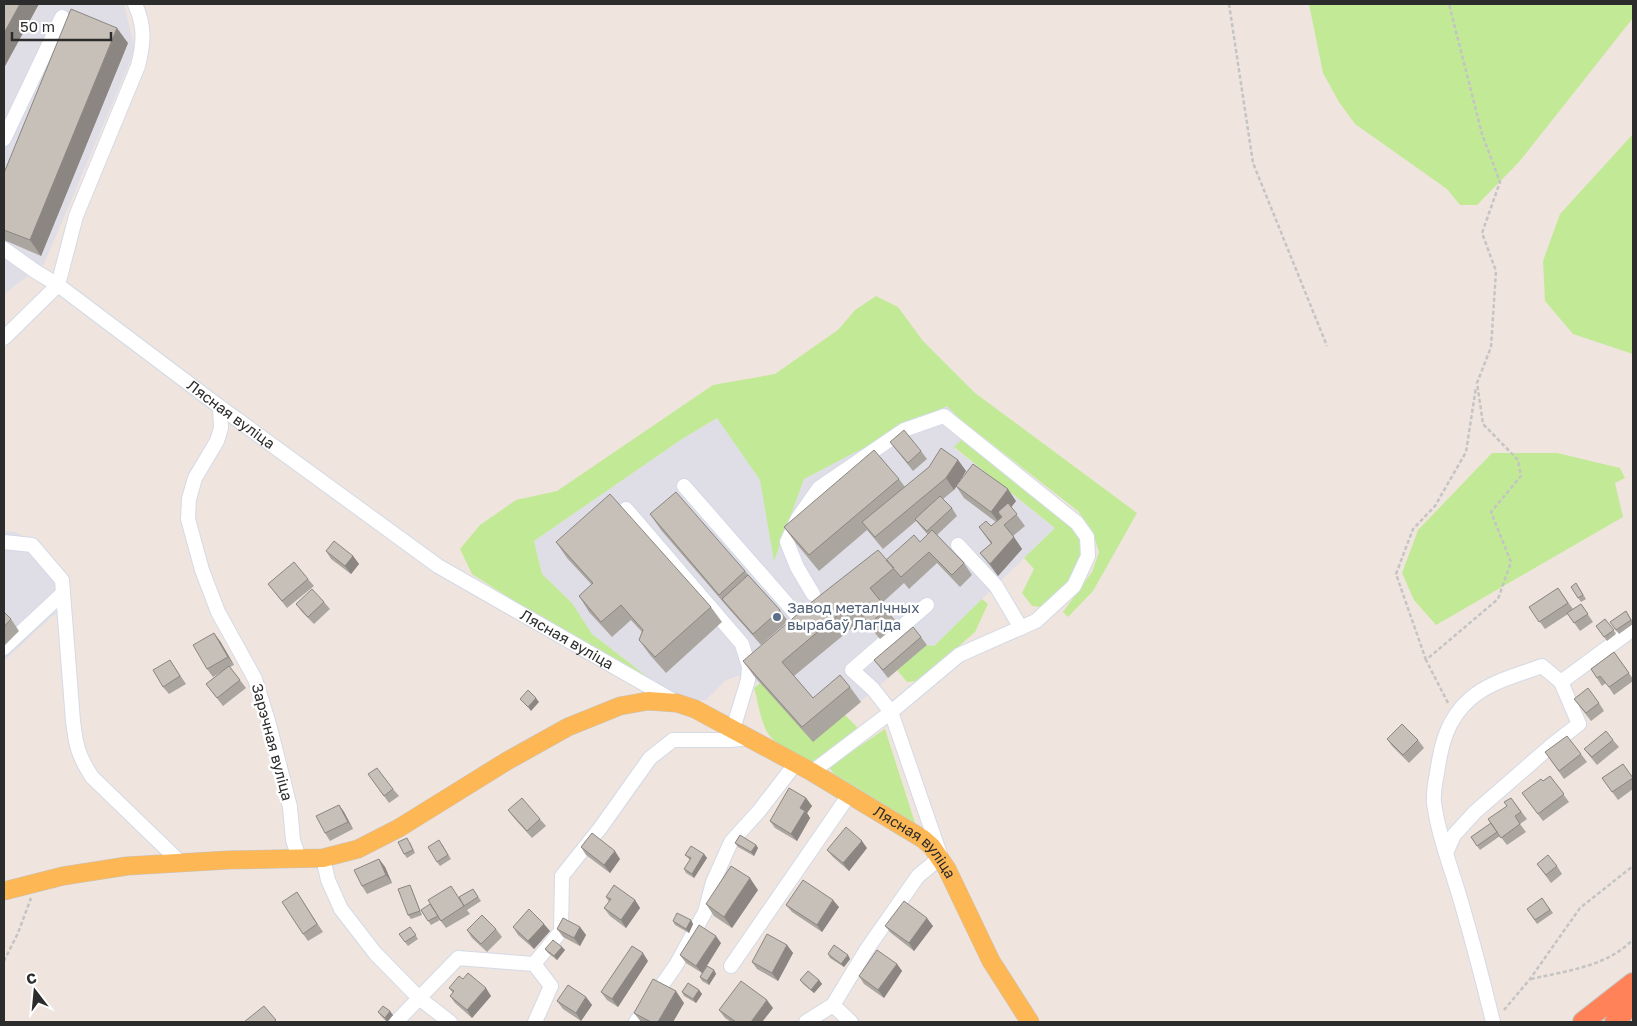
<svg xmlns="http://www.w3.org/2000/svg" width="1637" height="1026" font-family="'Golos Text',sans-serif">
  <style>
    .industrial { fill: #dfdee7 }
    .green { fill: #c2ea96 }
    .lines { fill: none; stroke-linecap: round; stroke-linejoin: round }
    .minor-casing { stroke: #d3dae6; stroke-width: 16 }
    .major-casing { stroke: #c4c4c4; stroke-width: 19 }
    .highway-casing { stroke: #c4c4c4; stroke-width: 22 }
    .path { stroke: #c4c4c4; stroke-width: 2.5; stroke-dasharray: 4 2.5; stroke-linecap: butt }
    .minor { stroke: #fff; stroke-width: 14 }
    .major { stroke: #fdb755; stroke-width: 18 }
    .highway { stroke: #ff8259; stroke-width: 20 }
    .wall { fill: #aba59f }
    .shaded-wall { fill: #8b8682 }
    .building { fill: #c7c0b9; stroke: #8b8682 }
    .service-dot { fill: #5c6f8a; stroke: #fff; stroke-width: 2 }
    .labels { text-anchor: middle; stroke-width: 5; stroke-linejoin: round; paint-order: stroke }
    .street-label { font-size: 15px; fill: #2c2c2c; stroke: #fff }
    .service-label { font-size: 15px; fill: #4e5e75; stroke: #fff; text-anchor: start }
  </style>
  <rect width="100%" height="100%" fill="#efe4de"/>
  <!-- industrial -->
  <path class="industrial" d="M4,4H124L135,50L44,264L4,294Z
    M907,339L977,425L954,448L1055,528L934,646L927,645L813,742L760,683L737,676L725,681L706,700L686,701L666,691L592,634L572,603L542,574L534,541L682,439L717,418Z
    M4,531L16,532L34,542L54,562L64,611L52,616L4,661Z"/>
  <!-- green -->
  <path class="green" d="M1309,4H1633V18L1519,162L1477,205H1460L1447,189L1355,124L1339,102L1323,73Z
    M1633,134V354L1573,334L1545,301L1543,261L1560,214Z
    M876,296L898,307L923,341L975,393L1137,513L1093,591L1068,617L1063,612L1092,572L1099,552L1092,531L1078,511L961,420L947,406L871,444L804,479L774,561L760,480L717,418L682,439L534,541L542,574L572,603L592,634L666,691L557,628L472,574L460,549L480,525L516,500L557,491L713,385L775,374L838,330L855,310Z
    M963,438L1080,532L1084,553L1069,584L1041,607L1032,606L1022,593L1034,569L1024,558L1055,528L954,447Z
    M1492,453H1557L1620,468L1625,478L1615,483L1623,517L1436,625L1414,600L1402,573L1418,530Z
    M982,599L988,604L975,632L919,681L907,682L897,670L927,645L934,646Z
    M760,683L845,715L858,728L821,759L815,763L811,762C797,754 774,746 766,730C760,718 758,701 754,688Z
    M885,729L915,823L834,774L829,767Z"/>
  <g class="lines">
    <defs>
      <g id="minor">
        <path d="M4,139L62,17"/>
        <path id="s1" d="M4,249L35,271L58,285L220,407L438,566L674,701"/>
        <path d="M4,338L58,285L76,216L138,66C144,43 145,26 135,4"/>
        <path d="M220,407L221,428L217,441L195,478L189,499L188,519L202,570L218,612L255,679L269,724L290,807L293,840L299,858"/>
        <path d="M684,486L802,621L794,628"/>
        <path d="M626,509L742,644L749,667L748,680L733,729"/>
        <path d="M4,542L32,545L62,580L73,721C76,746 78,755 92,777L181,863"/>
        <path d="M958,545L996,586L1021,628"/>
        <path d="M813,594L797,567L787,542L798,518L819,488L904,430L944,416L1077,523L1087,537L1088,556L1074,586L1036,621L959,655L891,712L941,857L918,876L867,949L833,1005L851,1022"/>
        <path d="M4,648L63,593"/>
        <path d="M1561,682L1633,629"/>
        <path d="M812,772L891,712L873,689L852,670L927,605"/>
        <path d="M1446,853L1454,835L1475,812L1552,745L1579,724L1561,682L1542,666C1518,675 1489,682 1470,699C1447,719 1441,745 1437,773C1435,783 1433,793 1434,803C1438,834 1451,868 1460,898C1472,939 1483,981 1493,1022"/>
        <path d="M323,858L328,880L341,909L375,953L419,998L450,1022"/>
        <path d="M731,966L849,795"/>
        <path d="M396,1022L458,958L534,964"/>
        <path d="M535,1022L551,986L534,964L561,931L562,876L601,827L650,758L673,740H730L751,738"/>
        <path d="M636,1022L676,965L705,912L713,882L731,842L759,811L796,763"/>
        <path d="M806,1022L833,1005"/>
      </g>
      <g id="major">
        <path id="s2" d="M4,891L63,876L127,866L228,860L323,858L358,849L399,828L507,761L568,727L620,706L648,701L677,703L695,709L812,772L923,839L932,847L947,869L991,961L1030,1022"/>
      </g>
      <path id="highway" d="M1583,1022L1633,983
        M1615,1022L1633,1002"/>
    </defs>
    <!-- minor casing -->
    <use href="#minor" class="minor-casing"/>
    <!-- major casing -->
    <use href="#major" class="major-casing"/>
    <!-- highway casing -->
    <use href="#highway" class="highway-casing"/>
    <!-- path -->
    <path class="path" d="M1229,4L1253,163L1327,346
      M1426,660L1396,574L1413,529L1435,506L1466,452L1476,387
      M1448,703L1426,660L1498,599L1511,562L1491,512L1521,476L1518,460L1483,424L1477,383L1491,347L1496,271L1482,233L1500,182L1482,134L1449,4
      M4,961L18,933L31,898
      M1531,979C1566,971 1609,966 1633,939
      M1504,1010L1530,979L1580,908L1633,866"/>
    <!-- minor -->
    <use href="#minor" class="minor"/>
    <!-- major -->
    <use href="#major" class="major"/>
    <!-- highway -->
    <use href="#highway" class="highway"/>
  </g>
  <!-- wall -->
  <path class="wall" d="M128,43L41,256L4,240V173Z
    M890,442L921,451L927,459L913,471Z
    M958,460L966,471L954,490L943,499L952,508L957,516L937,535L964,563L972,575L960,587L937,563L909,589L904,583L882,603L898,624L880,639L863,619L794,676L813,698L850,687L861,702L813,742L754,676L743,661L886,560L920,542L928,535L916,521L883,549L867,530L819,571L795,542L784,527L899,479L905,487Z
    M956,486L1016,501L1011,507L1025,526L1013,536L1022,549L998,576L980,553L991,544L979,527L991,526L996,522L964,498Z
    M650,514L745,571L780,610L788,621L761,645L730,610L661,530Z
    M556,542L711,607L722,622L666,673L650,655L639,640L642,632L631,620L612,637L589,612L579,596L592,585L567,558Z
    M326,551L353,556L359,564L351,574L331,559Z
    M308,579L314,586L287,608L268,584Z
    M1576,583L1586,599L1581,602L1571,587Z
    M1558,588L1573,609L1581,604L1593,622L1580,631L1568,614L1545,629L1529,607Z
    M324,602L330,609L314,624L302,612L296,604Z
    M1626,611L1633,622V624L1619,634L1610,622Z
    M4,612L11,619L19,631L5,645L4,643Z
    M1605,619L1616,634L1607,641L1596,626Z
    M921,637L927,645L888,678L874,660Z
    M220,641L234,665L230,667L246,688L223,706L206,684L222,671L213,677L207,669Z
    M1614,652L1633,679V681L1614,695L1606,683L1602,686L1591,669Z
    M170,660L186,684L169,694L163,687Z
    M1574,699L1599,703L1604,711L1591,721Z
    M1387,739L1418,740L1424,748L1409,763L1392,746Z
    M1613,740L1619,747L1597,765L1584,749Z
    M1545,752L1581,754L1587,762L1564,779Z
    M1623,764L1633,779V789L1618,800L1602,778Z
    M368,774L393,789L399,796L389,803Z
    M1550,776L1569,802L1543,821L1522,793L1543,781Z
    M806,798L812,806L807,813L810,818L797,841L775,828L770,821Z
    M1511,798L1527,819L1520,824L1526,832L1507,845L1500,836L1480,850L1471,837L1491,823L1507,806Z
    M339,805L344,812L353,829L330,841L325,833Z
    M508,810L540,819L546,826L532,838L514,818Z
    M410,842L415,853L407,858L404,854Z
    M735,843L756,845L758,848L754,856L738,847Z
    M442,844L451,859L440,866L437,862Z
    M581,847L620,859L610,873L586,855Z
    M867,848L849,871L833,857L827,850Z
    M704,854L707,858L694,878L686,873L684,869L690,860L685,855Z
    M379,859L385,867L392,883L367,894L362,886Z
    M1537,864L1557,866L1562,874L1551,883Z
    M412,889L422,915L411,919L408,915Z
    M473,889L481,901L467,910L470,914L446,928L440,920L431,925L421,910L459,897Z
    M758,890L732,928L714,916L706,904Z
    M606,897L635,900L640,908L626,928L610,916L604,908L609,902Z
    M1542,898L1553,913L1537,924L1527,909Z
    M302,900L323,932L308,941L303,934Z
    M786,905L839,907L822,932L792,912Z
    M691,920L693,924L689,933L675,925L673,921Z
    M885,926H933L914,951L891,933Z
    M410,927L418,939L408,946L399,934Z
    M513,927L550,931L534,949L518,935Z
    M580,927L586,935L580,946L563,937L557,929Z
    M496,929L502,937L487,952L472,938L467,930Z
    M721,943L707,966L714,970L716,974L709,985L702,981L700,977L702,973L686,963L680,955Z
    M787,945L793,953L778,981L757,969L752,962Z
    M562,947L565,950L557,960L548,953L545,949Z
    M828,954L848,955L850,959L844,967L830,958Z
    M648,961L618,1007L607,1000L601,992Z
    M897,964L902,971L884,998L864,984L859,976Z
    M463,979L491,996L472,1018L455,1003L450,996L453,993L449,988Z
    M800,980H819L822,984L814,993L803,984Z
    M699,990L702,994L696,1003L684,996L682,992Z
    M586,997L592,1005L581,1021L563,1009L557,1001Z
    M684,1003L673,1022H641L634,1013Z
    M773,1008L762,1022H731L725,1018L719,1010Z
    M378,1012L393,1015L387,1022L381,1016Z"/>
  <!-- shaded-wall -->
  <path class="shaded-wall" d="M20,4H39L4,68V33Z
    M117,28L128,43L41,256L30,240Z
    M958,460L966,471L954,490L946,478Z
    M1008,489L1016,501L1003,518L998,512L1002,519L999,523L991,512Z
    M1014,537L1022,549L998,576L990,564Z
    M353,556L359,564L351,574L345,566Z
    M214,633L220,641L234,665L228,657Z
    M536,698L539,702L531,711L528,707Z
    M806,798L812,806L807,813L810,818L797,841L791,834L800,808Z
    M339,805L344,812L353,829L348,822Z
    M862,841L867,848L849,871L843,863Z
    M756,845L758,848L754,856L751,852Z
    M615,851L620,859L610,873L604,865Z
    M704,854L707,858L694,878L692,874Z
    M379,859L385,867L392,883L386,875Z
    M750,878L758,890L732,928L724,917Z
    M635,900L640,908L626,928L621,920Z
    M833,900L839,907L822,932L817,925Z
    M927,918L933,926L914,951L909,943Z
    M691,920L693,924L689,933L686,929Z
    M544,924L550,931L534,949L528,941Z
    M580,927L586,935L580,946L574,938Z
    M716,936L721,943L702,973L696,966Z
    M787,945L793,953L778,981L772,973Z
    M562,947L565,950L557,960L554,956Z
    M643,953L648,961L618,1007L612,999Z
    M848,955L850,959L844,967L841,964Z
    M897,964L902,971L884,998L878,990Z
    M714,970L716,974L709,985L707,981Z
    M819,980L822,984L814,993L811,990Z
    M486,988L491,996L472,1018L467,1010Z
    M699,990L702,994L696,1003L693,999Z
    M676,991L684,1003L673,1022H658Z
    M586,997L592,1005L581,1021L576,1013Z
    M767,1000L773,1008L762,1022H751Z
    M390,1011L393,1015L387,1022L385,1018Z"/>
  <!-- building -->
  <path class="building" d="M4,4H20L4,33Z
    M71,9L117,28L30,240L4,230V173Z
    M904,430L921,451L908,463L890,442Z
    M941,448L958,460L946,478L875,537L862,522L929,467Z
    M874,450L899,479L809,555L784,527Z
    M973,464L1008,489L991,512L956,486Z
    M676,492L745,571L719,595L650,514Z
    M610,494L711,607L655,657L639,640L643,630L621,605L601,622L579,596L593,583L556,542Z
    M940,496L952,508L927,531L915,519Z
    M1008,503L1017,514L1004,525L1014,537L990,564L980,553L992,543L979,527L986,521L991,526L1002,517L998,512Z
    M932,530L964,563L952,575L929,552L901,577L886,560L914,535L920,542Z
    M334,541L353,556L345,566L326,551Z
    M878,550L894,568L870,588L887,609L869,624L852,603L782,662L813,698L840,675L850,687L802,727L743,661L813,601Z
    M294,562L308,579L282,601L268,584Z
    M748,575L780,610L753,634L722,599Z
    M1576,583L1583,595L1578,598L1571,587Z
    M1558,588L1568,603L1539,622L1529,607Z
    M312,589L324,602L308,617L296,604Z
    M1581,604L1588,614L1574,623L1567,613Z
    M1626,611L1631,620L1616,630L1610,622Z
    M4,612L11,619L4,627Z
    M1605,619L1614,630L1604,637L1596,626Z
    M913,627L921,637L883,670L874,660Z
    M214,633L228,657L207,669L193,645Z
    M1614,652L1629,673L1609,687L1600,676L1597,678L1591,669Z
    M170,660L180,676L163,687L153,670Z
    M229,666L240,680L217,698L206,684Z
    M1588,688L1599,703L1586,713L1574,699Z
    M528,690L536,698L528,707L520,699Z
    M1402,724L1418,740L1403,755L1387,739Z
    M1606,731L1613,740L1592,757L1584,749Z
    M1567,736L1581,754L1559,771L1545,752Z
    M1623,764L1633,778L1612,792L1602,778Z
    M377,768L393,789L384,796L368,774Z
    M1550,776L1564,794L1538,814L1522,793L1541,779L1543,781Z
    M789,788L806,798L800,808L805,811L791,834L770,821Z
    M522,798L540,819L527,831L508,810Z
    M1511,798L1521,812L1515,816L1520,824L1501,838L1488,819L1507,806L1504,802Z
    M339,805L348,822L325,833L316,816Z
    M1491,823L1497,832L1477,846L1471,837Z
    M846,827L862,841L843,863L827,850Z
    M592,833L615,851L604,865L581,847Z
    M740,835L756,845L751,852L735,843Z
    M407,838L413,850L404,854L398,842Z
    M439,840L448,855L437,862L428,847Z
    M691,846L704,854L692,874L684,869L691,858L685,855Z
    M1548,855L1557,866L1546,875L1537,864Z
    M379,859L386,875L362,886L354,870Z
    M731,866L750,878L724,917L706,904Z
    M803,880L833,900L817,925L786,905Z
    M410,885L420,911L408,915L398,889Z
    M614,885L635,900L621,920L604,908L611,899L606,897Z
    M451,886L464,906L441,921L428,900Z
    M473,889L478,897L464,906L459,897Z
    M297,892L317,924L303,934L282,902Z
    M1542,898L1550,910L1535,920L1527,909Z
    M904,901L927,918L909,943L885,926Z
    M430,904L438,916L428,921L421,910Z
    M529,909L544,924L528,941L513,927Z
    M677,913L691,920L686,929L673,921Z
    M482,915L496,929L481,944L467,930Z
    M563,918L580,927L574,938L557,929Z
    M699,925L716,936L696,966L680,955Z
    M410,927L416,935L405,942L399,934Z
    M767,934L787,945L772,973L752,962Z
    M553,940L562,947L554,956L545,949Z
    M834,945L848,955L841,964L828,954Z
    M632,946L643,953L612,999L601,992Z
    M877,950L897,964L878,990L859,976Z
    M707,966L714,970L707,981L700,977Z
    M808,971L819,980L811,990L800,980Z
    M468,973L486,988L467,1010L450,996L454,991L449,988L459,976L463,979Z
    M653,979L676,991L658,1022H651L634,1013Z
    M741,981L767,1000L751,1022H736L719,1010Z
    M688,983L699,990L693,999L682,992Z
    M568,985L586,997L576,1013L557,1001Z
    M264,1006L276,1020L273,1022H244Z
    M383,1006L390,1011L385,1018L378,1012Z"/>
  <!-- markers -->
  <circle class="service-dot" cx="777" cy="617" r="5"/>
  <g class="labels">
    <!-- street labels -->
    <g class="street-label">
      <text dy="5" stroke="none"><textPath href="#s1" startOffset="281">Лясная вуліца</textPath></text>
      <text dy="5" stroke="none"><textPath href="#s1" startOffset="686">Лясная вуліца</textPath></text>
      <text transform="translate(272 742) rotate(75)" y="5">Зарэчная вуліца</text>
      <text dy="5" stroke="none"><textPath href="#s2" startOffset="992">Лясная вуліца</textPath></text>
    </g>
    <!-- service labels -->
    <g class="service-label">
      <text x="787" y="613">Завод металічных<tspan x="787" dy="17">вырабаў Лагіда</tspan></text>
    </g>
  </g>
  <!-- border -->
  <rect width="1637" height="1026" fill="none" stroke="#2c2c2c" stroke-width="10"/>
  <!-- north arrow -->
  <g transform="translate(35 991) rotate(344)" stroke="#ffffff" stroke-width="4" paint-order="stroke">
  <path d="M0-4L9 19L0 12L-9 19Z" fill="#2c2c2c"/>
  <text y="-8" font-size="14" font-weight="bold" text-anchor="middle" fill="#2c2c2c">С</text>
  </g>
  <!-- scale -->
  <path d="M12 32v8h99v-8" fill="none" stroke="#2c2c2c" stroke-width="2.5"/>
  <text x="20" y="32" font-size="15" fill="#2c2c2c" stroke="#ffffff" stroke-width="4" paint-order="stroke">50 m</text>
</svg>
